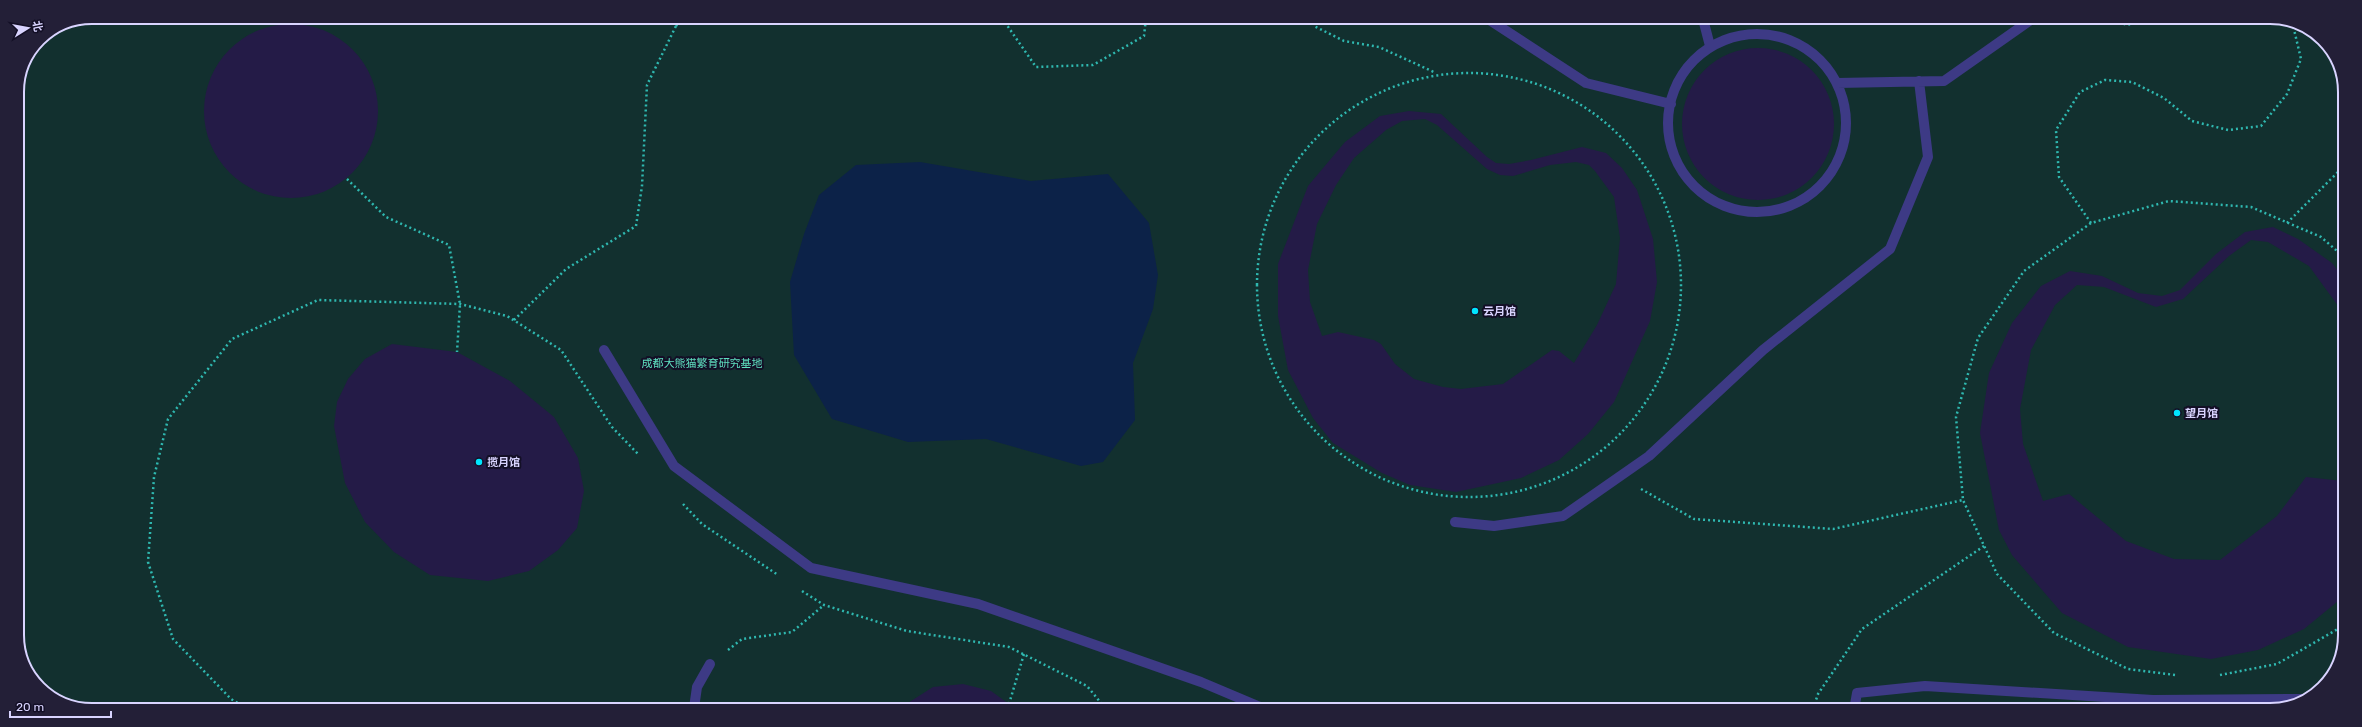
<svg xmlns="http://www.w3.org/2000/svg" width="2362" height="727" font-family="Rubik,'Noto Sans SC',sans-serif">
  <style>
    .green { fill: #12302f }
    .water { fill: #0c2248 }
    .building { fill: #241b47; fill-rule: evenodd }
    .lines { fill: none; stroke-linecap: round; stroke-linejoin: round }
    .path { stroke: #2fb8b0; stroke-width: 2.5; stroke-dasharray: 2 3; stroke-linecap: butt }
    .service { stroke: #3d3a85; stroke-width: 10 }
    .pedestrian { stroke: #3d3a85; stroke-width: 10 }
    .poi-dot { fill: #00e5ff; stroke: #130f26; stroke-width: 1.5 }
    .labels { text-anchor: middle; stroke-width: 4; stroke-linejoin: round; paint-order: stroke }
    .poi-label { font-size: 11px; font-weight: bold; fill: #d9d4ff; stroke: #130f26; text-anchor: start }
    .park-label { font-size: 11px; fill: #5fe0c0; stroke: #130f26 }
    .rim { fill: none; stroke: #d9d4ff; stroke-width: 2 }
  </style>
  <rect width="100%" height="100%" fill="#130f26"/>
  <!-- green -->
  <path class="green" d="M92,17L2290,20L2327,43L2345,87L2342,655L2316,695L2270,710L72,707L33,681L17,640V92L23,63L39,39L63,23Z"/>
  <!-- water -->
  <path class="water" d="M920,162L1031,181L1108,174L1149,223L1158,275L1153,309L1133,363L1135,420L1103,462L1081,466L986,439L908,442L832,419L794,355L790,282L804,234L819,195L856,165Z"/>
  <!-- building -->
  <path class="building" d="M204 111a87 87 0 1 1 174 0a87 87 0 1 1-174 0Z
    M1682 124a76 76 0 1 1 152 0a76 76 0 1 1-152 0Z
    M1409,111L1441,114L1487,157L1496,163L1509,164L1531,160L1582,147L1606,153L1622,168L1637,190L1653,239L1657,282L1650,321L1614,402L1588,434L1559,460L1521,478L1456,492L1410,485L1382,473L1333,443L1313,418L1288,370L1278,316V264L1308,186L1345,142L1380,116ZM1425,119L1437,125L1487,169L1500,175L1513,176L1550,165L1576,162L1589,165L1595,171L1614,197L1620,238L1616,284L1597,325L1574,363L1559,351L1552,350L1503,384L1461,389L1443,387L1414,379L1395,364L1381,344L1374,340L1338,332L1322,336L1310,302L1308,270L1317,224L1336,185L1354,158L1386,130L1402,121Z
    M2273,227L2298,239L2332,263L2344,279V314L2309,266L2268,242L2251,240L2229,256L2183,299L2156,307L2104,287L2077,285L2055,305L2031,350L2020,409L2023,444L2043,501L2069,494L2126,541L2174,559L2220,560L2277,516L2306,477L2343,481V597L2304,629L2258,650L2211,659L2128,647L2062,613L2012,555L1999,530L1980,433L1989,373L2012,323L2041,286L2070,271L2102,276L2138,293L2162,296L2180,290L2216,254L2245,232Z
    M392,344L457,352L510,381L554,417L578,458L584,491L577,528L558,550L529,571L488,581L430,575L394,552L365,522L345,483L334,426L337,402L348,379L365,359Z
    M963,684L991,691L1016,709L900,708L933,687Z"/>
  <g class="lines">
    <!-- path -->
    <path class="path" d="M1002,18L1036,67L1093,65L1144,36L1146,18
      M1312,18L1314,26L1344,41L1379,47L1436,73
      M2104,19L2128,25L2139,19
      M676,26L681,18
      M1257 285a212 212 0 1 1 424 0a212 212 0 1 1-424 0Z
      M347,179L386,217L449,245L460,304L457,352
      M2091,223L2059,177L2056,130L2080,92L2105,80L2132,82L2164,98L2192,121L2228,130L2261,126L2287,94L2301,59L2292,21
      M2287,223L2344,166
      M514,320L566,269L636,226L642,186L647,85L676,26L670,18
      M1641,489L1694,519L1833,529L1963,500
      M683,504L702,524L778,575
      M802,591L824,605L907,631L1009,647L1087,686L1106,709
      M728,650L742,639L792,632L824,605
      M2175,675L2128,669L2054,633L1997,574L1963,500L1956,417L1978,338L2024,271L2091,223L2169,201L2251,207L2321,237L2344,257
      M2220,675L2277,664L2343,626
      M1009,704L1024,654
      M246,708L231,699L173,639L148,562L154,477L168,419L232,339L318,300L460,304L507,316L561,350L612,427L638,454
      M1813,709L1818,694L1862,629L1984,546"/>
    <!-- service -->
    <path class="service" d="M1488,19L1586,83L1671,104
      M1703,19L1710,46
      M1668 123a89 89 0 1 1 178 0a89 89 0 1 1-178 0Z
      M1837,83L1944,81L2032,19
      M604,350L674,466L811,568L978,604L1201,682L1265,709
      M1455,522L1494,526L1563,516L1649,456L1763,350L1890,249L1928,157L1919,81
      M2308,697L2320,688
      M1854,710L1857,693L1925,686L2153,700L2302,699"/>
    <!-- pedestrian -->
    <path class="pedestrian" d="M694,708L697,687L710,664"/>
  </g>
  <!-- markers -->
  <g class="poi-dot">
    <circle cx="1475" cy="311" r="4"/>
    <circle cx="2177" cy="413" r="4"/>
    <circle cx="479" cy="462" r="4"/>
  </g>
  <g class="labels">
    <!-- poi labels -->
    <g class="poi-label">
      <text x="1483" y="315">云月馆</text>
      <text x="2185" y="417">望月馆</text>
      <text x="487" y="466">揽月馆</text>
    </g>
    <!-- park labels -->
    <g class="park-label">
      <text x="702" y="367">成都大熊猫繁育研究基地</text>
    </g>
  </g>
  <!-- crop -->
  <path d="M0 0H2362V727H0ZM92 24H2270A68 68 0 0 1 2338 92V635A68 68 0 0 1 2270 703H92A68 68 0 0 1 24 635V92A68 68 0 0 1 92 24Z" fill="#231f37" fill-rule="evenodd"/>
  <path class="rim" d="M92 24H2270A68 68 0 0 1 2338 92V635A68 68 0 0 1 2270 703H92A68 68 0 0 1 24 635V92A68 68 0 0 1 92 24Z"/>
  <!-- north arrow -->
  <g transform="translate(28 28) rotate(79)" stroke="#130f26" stroke-width="3" paint-order="stroke">
  <path d="M0-3L7 15L0 10L-7 15Z" fill="#d9d4ff"/>
  <text y="-6" font-size="11" font-weight="bold" text-anchor="middle" fill="#d9d4ff">北</text>
  </g>
  <!-- scale -->
  <path d="M10 711v6h101v-6" fill="none" stroke="#d9d4ff" stroke-width="2"/>
  <text x="16" y="711" font-size="12" fill="#d9d4ff" stroke="#130f26" stroke-width="3" paint-order="stroke">20 m</text>
</svg>
